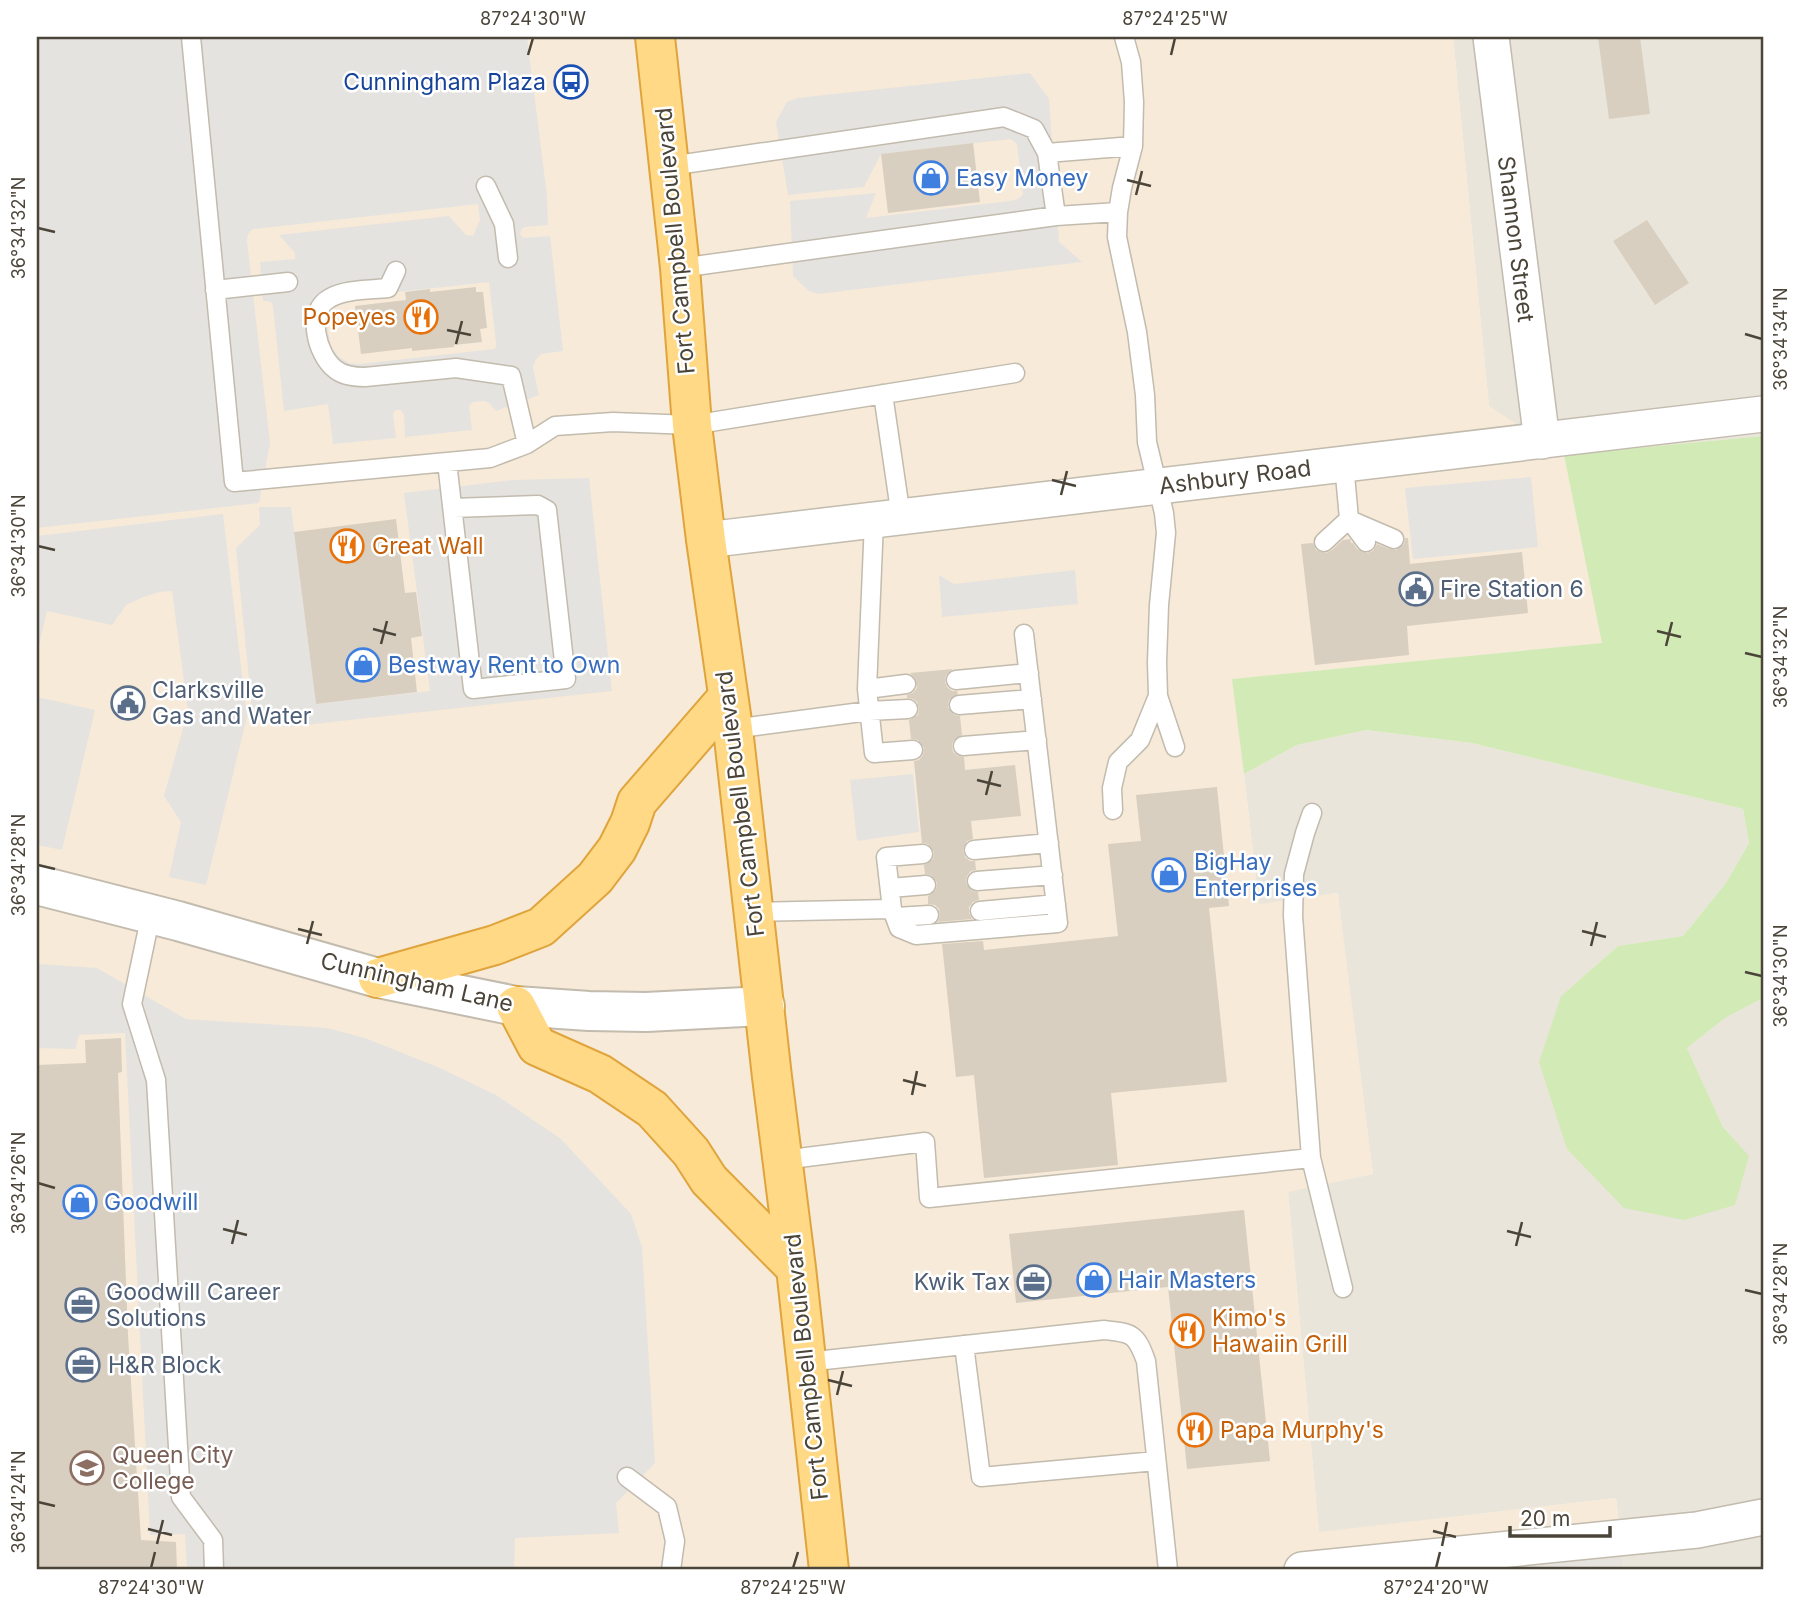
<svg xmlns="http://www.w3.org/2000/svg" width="1800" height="1607" font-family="Inter,sans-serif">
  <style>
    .residential { fill: #eae5da }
    .commercial { fill: #f7ead8 }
    .industrial { fill: #e6e2dd }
    .green { fill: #d2eab5 }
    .parking { fill: #e5e3e0; fill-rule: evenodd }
    .building { fill: #d8cfc1 }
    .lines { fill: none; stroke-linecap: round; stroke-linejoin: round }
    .service-casing { stroke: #c2bbae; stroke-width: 21 }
    .minor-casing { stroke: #c2bbae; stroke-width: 38 }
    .tertiary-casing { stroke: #c2bbae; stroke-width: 42 }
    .trunk-casing { stroke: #e0a43c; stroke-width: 42 }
    .service { stroke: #fff; stroke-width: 18 }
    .minor { stroke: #fff; stroke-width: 35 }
    .tertiary { stroke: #fff; stroke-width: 38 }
    .trunk { stroke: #ffd985; stroke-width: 38 }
    .ticks { fill: none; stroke: #4b4439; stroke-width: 2.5 }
    .labels { text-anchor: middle; stroke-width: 5; stroke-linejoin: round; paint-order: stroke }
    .transit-label { font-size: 23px; fill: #164399; stroke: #fff; text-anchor: end }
    .shop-label { font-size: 23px; fill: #366cbe; stroke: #fff; text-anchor: start }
    .street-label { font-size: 23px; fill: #4b4439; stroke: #fff }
    .food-label { font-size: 23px; fill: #c56008; stroke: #fff; text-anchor: start }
    .service-label { font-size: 23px; fill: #4e5e75; stroke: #fff; text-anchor: start }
    .education-label { font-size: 23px; fill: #785e54; stroke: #fff; text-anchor: start }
    .neatline { fill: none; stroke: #4b4439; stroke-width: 2.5 }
    .ticks-label { font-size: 18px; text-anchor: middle; fill: #4b4439 }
  </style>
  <rect width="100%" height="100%" fill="#f6f3ec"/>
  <!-- residential -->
  <path class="residential" d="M1453,37H1763V436L1564,455L1489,407Z
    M1366,730L1472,743L1743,809L1749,843L1726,883L1683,936L1618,946L1561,996L1748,1156L1723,1127L1687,1048L1725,1018L1763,998V1570H1624L1616,1498L1319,1533L1288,1191L1373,1174L1337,893L1259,905L1244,774L1297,745Z"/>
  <!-- commercial -->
  <path class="commercial" d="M37,37H1453L1489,406L1564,455L1603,643L1233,679L1259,904L1338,893L1373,1174L1288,1192L1319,1532L1616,1498L1622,1553L1437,1570H37Z"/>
  <!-- industrial -->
  <path class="industrial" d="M1622,1553L1624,1570H1437Z"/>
  <!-- green -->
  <path class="green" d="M1763,436V998L1725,1018L1687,1048L1723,1127L1749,1156L1735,1205L1684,1220L1624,1208L1567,1149L1539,1062L1561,996L1618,946L1683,936L1726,883L1749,843L1743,809L1472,743L1366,730L1297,745L1244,774L1232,679L1602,643L1564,455Z"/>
  <!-- parking -->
  <path class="parking" d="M37,37H527L547,196L548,225L525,227L522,229L520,233L522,237L526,238L550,236L563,351L541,354L535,361L533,368L539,395L496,411L489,403L484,401L473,402L469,406L472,430L405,437L404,415L401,410H397L394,411L393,415L396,438L333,444L328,404L284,411L273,307L272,303L267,301H263L260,262L295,259V253L279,235L449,216L466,235L473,236L480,220L478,204L253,229L248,234L247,241L270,443L259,503L37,528ZM489,282L496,343V347L494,349L360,364L349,363L339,357L331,347L326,320L328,308L343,298Z
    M1030,73L1049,99L1059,242L1082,262L818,294L809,291L793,276L790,201L876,193L866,218L1010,201L1018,199L1023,194L1017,144L1011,139L881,154L864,187L788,195L776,122L787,102L797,98Z
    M1531,477L1538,547L1413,559L1405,488Z
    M589,478L612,691L287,727L272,725L252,709L236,548L260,525L259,507H291L316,704L430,691L404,493L513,480Z
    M223,514L247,717L206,885L169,877L181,822L164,796L188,711L172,591L160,592L143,597L126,605L112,625L47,611L37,654V536Z
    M1075,570L1078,604L942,617L939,575L954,584Z
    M37,697L95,710L62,850L37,845Z
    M913,774L919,832L857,841L850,780Z
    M37,964L97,968L186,1019L327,1028L365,1038L440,1068L496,1095L561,1139L631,1214L642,1247L655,1463L616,1503L619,1533L515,1538L514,1570H187L185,1534L150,1535L125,1033L79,1035L75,1049L37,1048Z"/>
  <!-- building -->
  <path class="building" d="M1598,37H1640L1650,114L1609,119Z
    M973,143L980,202L888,213L881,154Z
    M1647,220L1689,283L1655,305L1613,241Z
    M476,287V292H483L487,328L480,329L482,342L454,345V347L412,351V348L361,354L355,306L406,300L405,292L430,289V292Z
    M396,519L405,593L416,592L422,636L411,638L417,692L316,704L294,532Z
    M1405,538H1408L1410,564L1522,552L1528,613L1407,626L1409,655L1315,665L1301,544L1313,543L1316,550L1326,553L1332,550L1343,540L1350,539L1351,543H1353L1357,549L1367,553L1373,551L1377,544L1390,549L1396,550L1404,544Z
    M953,669L946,675L945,682L947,687L952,691H957L958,694L949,700L948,707L954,715L960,716L962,735L953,741L952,746L953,752L958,756L964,757L965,770L1015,765L1021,816L971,821L973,839L967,841L963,850L965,857L970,861H975L976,870L971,871L967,876L966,883L972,891L978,892L979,900L973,902L969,907V913L972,919L938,922L940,915L939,909L935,905L928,904V896L936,890L937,883L931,875L925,874L924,865L933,859L934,852L928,844L922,843L914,761L919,760L923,755L924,748L918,740L911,739L909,720L918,715L919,708L917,702L913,699L907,698V695L913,693L917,688L915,678L910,673Z
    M1217,787L1229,906L1209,908L1227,1082L1111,1093L1118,1165L984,1178L974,1075L956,1077L942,944L983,941L984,950L1118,936L1108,844L1141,841L1136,795Z
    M121,1038L122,1072L118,1073L128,1335L141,1540L176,1542L177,1570H37V1065L86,1063L85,1040Z
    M1244,1210L1270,1461L1187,1469L1168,1287L1016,1303L1009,1234Z"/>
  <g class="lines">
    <defs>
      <path id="service" d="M191,37L234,482L490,458L527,444L555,426L613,422L692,425L1015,373
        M1047,153L1133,146
        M670,166L1004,117L1034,129L1047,153L1056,216
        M486,186L504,224L508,258
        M680,268L1056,216L1118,212
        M396,271L388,288C370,290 346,289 330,298C305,311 317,355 335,369C343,376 355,377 365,377L456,368L511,376L527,444
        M215,290L288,282
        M883,394L901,517
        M447,462L473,689L566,679L547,510L538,505L453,508
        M1344,464L1349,519L1366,542
        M874,521L867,689L874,753L913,750
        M1352,521L1394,539
        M1324,542L1349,519
        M956,680L1029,673
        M867,689L906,684
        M1158,696L1175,747
        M959,705L1032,699
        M733,729L869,711L908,709
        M963,746L1037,740
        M1113,810L1112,788L1118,762L1140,740L1158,696L1157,662L1159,605L1166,533L1164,513L1147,442L1145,395L1137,332L1117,237L1118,212L1122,188L1133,146L1134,102L1131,62L1124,37
        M974,850L1049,843
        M923,854L886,857L892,909L899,928L916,935L1058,923L1024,634
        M977,881L1053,875
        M890,888L926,885
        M980,911L1056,904
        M754,912L892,909
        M151,914L132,1004L156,1080L181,1497L213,1540L214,1570
        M896,917L929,915
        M1311,1158L1343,1288
        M783,1160L925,1142L929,1198L1311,1158L1293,916L1294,874L1305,833L1312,813
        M964,1345L981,1477L1156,1461
        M806,1362L1104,1330C1132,1333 1136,1333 1146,1361L1168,1570
        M627,1477L667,1507L675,1541L671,1570"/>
      <path id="minor" d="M1491,37L1542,441
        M706,540L1763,414
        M1302,1570L1697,1530L1763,1517"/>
      <path id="tertiary" d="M37,885L178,921L378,978L516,1006L589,1011L646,1012L765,1006"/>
      <path id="trunk" d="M655,37L680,268L692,425L706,540L733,729L772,1077L796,1268L829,1570
        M378,978L495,945L541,927L595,878L617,849L630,823L637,802L728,697
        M516,1006L537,1046L600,1074L652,1109L691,1152L709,1180L796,1268"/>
    </defs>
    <!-- service casing -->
    <use href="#service" class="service-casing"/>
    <!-- minor casing -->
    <use href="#minor" class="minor-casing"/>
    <!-- tertiary casing -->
    <use href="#tertiary" class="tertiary-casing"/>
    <!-- trunk casing -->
    <use href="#trunk" class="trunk-casing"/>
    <!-- service -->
    <use href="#service" class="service"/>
    <!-- minor -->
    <use href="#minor" class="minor"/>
    <!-- tertiary -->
    <use href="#tertiary" class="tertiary"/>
    <!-- trunk -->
    <use href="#trunk" class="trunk"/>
  </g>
  <!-- ticks -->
  <path class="ticks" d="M528,55L533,38M1171,55L1175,38M1127,180L1151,186M1136,195L1142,171M38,228L55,232M447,330L471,335M1745,334L1762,339M456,344L462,321M1052,480L1076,486M1061,495L1067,471M38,546L55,550M373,629L396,635M1657,631L1681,637M381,644L387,621M1666,646L1672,622M1745,653L1762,657M977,780L1001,786M986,795L992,771M38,865L55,869M298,929L322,935M1582,931L1606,937M307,944L313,921M1591,946L1597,922M1745,972L1762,976M903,1080L926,1086M912,1095L917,1071M38,1183L55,1188M223,1229L247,1235M1507,1231L1531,1237M232,1244L238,1220M1516,1246L1522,1222M1745,1290L1762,1294M828,1380L852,1386M837,1395L843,1371M38,1502L55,1506M148,1529L172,1535M1433,1531L1456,1537M157,1544L163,1520M1442,1546L1447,1522M151,1568L155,1552M793,1568L798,1552M1436,1568L1440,1552"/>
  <!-- icons -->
  <defs>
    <symbol id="bus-ring" viewBox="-11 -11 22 22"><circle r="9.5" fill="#fff" stroke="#1a4fb4" stroke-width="1.5"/><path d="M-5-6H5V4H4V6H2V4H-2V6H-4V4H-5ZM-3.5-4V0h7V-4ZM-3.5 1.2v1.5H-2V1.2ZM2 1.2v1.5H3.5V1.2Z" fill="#1a4fb4"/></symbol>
    <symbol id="shop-ring" viewBox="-11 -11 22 22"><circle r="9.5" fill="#fff" stroke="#3f7fe0" stroke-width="1.5"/><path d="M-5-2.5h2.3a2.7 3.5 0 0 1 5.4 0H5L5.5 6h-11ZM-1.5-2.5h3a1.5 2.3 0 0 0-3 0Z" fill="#3f7fe0"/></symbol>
    <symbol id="restaurant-ring" viewBox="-11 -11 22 22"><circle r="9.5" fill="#fff" stroke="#e8710a" stroke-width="1.5"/><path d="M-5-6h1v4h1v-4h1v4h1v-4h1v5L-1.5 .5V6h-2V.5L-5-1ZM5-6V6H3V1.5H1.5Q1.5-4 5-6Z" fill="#e8710a"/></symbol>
    <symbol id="civic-ring" viewBox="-11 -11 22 22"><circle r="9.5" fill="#fff" stroke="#5c6f8a" stroke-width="1.5"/><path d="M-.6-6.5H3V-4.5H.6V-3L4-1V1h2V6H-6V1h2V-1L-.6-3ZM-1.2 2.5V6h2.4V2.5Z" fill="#5c6f8a"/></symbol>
    <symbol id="office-ring" viewBox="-11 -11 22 22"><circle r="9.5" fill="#fff" stroke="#5c6f8a" stroke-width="1.5"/><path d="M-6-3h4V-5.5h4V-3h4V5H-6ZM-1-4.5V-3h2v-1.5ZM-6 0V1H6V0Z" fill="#5c6f8a"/></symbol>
    <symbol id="university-ring" viewBox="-11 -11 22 22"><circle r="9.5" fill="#fff" stroke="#8d6e63" stroke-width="1.5"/><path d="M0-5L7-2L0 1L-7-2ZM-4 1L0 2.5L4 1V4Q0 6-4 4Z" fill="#8d6e63"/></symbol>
  </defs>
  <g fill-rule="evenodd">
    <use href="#bus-ring" x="552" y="63" width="38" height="38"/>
    <use href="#shop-ring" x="912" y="159" width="38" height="38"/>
    <use href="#restaurant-ring" x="402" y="298" width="38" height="38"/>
    <use href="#restaurant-ring" x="328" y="527" width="38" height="38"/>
    <use href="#civic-ring" x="1397" y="570" width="38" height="38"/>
    <use href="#shop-ring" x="344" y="646" width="38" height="38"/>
    <use href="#civic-ring" x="109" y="684" width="38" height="38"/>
    <use href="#shop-ring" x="1150" y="856" width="38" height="38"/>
    <use href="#shop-ring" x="61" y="1183" width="38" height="38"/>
    <use href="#shop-ring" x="1075" y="1261" width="38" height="38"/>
    <use href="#office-ring" x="1015" y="1263" width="38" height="38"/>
    <use href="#office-ring" x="63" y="1286" width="38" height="38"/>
    <use href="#restaurant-ring" x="1168" y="1312" width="38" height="38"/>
    <use href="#office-ring" x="64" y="1346" width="38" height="38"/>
    <use href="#restaurant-ring" x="1176" y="1411" width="38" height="38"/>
    <use href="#university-ring" x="68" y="1449" width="38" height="38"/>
  </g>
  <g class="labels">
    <!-- transit labels -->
    <g class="transit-label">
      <text x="546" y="90">Cunningham Plaza</text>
    </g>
    <!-- shop labels -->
    <g class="shop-label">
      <text x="956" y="186">Easy Money</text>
      <text x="388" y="673">Bestway Rent to Own</text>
      <text x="1194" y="870">BigHay<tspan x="1194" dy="26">Enterprises</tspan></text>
      <text x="104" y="1210">Goodwill</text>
      <text x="1118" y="1288">Hair Masters</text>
    </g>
    <!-- street labels -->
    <g class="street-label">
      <text transform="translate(1516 239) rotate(83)" y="8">Shannon Street</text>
      <text transform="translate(675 241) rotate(-95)" y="8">Fort Campbell Boulevard</text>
      <text transform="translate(1235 477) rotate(-7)" y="8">Ashbury Road</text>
      <text transform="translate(740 804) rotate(-97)" y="8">Fort Campbell Boulevard</text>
      <text transform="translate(417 982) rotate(13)" y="8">Cunningham Lane</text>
      <text transform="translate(806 1367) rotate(-96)" y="8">Fort Campbell Boulevard</text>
    </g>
    <!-- food labels -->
    <g class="food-label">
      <text x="396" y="325" text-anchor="end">Popeyes</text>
      <text x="372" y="554">Great Wall</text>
      <text x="1212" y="1326">Kimo's<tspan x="1212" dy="26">Hawaiin Grill</tspan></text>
      <text x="1220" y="1438">Papa Murphy's</text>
    </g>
    <!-- service labels -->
    <g class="service-label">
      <text x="1440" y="597">Fire Station 6</text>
      <text x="152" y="698">Clarksville<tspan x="152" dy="26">Gas and Water</tspan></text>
      <text x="1010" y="1290" text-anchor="end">Kwik Tax</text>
      <text x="106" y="1300">Goodwill Career<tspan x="106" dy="26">Solutions</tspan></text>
      <text x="108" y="1373">H&amp;R Block</text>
    </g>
    <!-- education labels -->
    <g class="education-label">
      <text x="112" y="1463">Queen City<tspan x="112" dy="26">College</tspan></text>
    </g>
  </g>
  <!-- border -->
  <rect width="1800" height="1607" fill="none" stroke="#ffffff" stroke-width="77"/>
  <!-- scale -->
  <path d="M1510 1526v10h100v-10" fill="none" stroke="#4b4439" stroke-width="3.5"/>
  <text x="1520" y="1526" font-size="21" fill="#4b4439" stroke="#ffffff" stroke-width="5" paint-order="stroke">20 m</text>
  <rect x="38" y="38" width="1724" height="1530" class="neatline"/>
  <g class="ticks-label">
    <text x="533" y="25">87°24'30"W</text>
    <text x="1175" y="25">87°24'25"W</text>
    <text transform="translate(19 228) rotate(-90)" y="6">36°34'32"N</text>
    <text transform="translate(1781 339) rotate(-90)" y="6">36°34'34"N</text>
    <text transform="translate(19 546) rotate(-90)" y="6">36°34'30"N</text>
    <text transform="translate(1781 657) rotate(-90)" y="6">36°34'32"N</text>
    <text transform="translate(19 865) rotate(-90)" y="6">36°34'28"N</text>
    <text transform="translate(1781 976) rotate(-90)" y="6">36°34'30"N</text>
    <text transform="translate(19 1183) rotate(-90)" y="6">36°34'26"N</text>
    <text transform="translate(1781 1294) rotate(-90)" y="6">36°34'28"N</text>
    <text transform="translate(19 1502) rotate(-90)" y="6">36°34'24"N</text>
    <text x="151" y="1594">87°24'30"W</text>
    <text x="793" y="1594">87°24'25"W</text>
    <text x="1436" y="1594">87°24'20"W</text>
  </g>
</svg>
